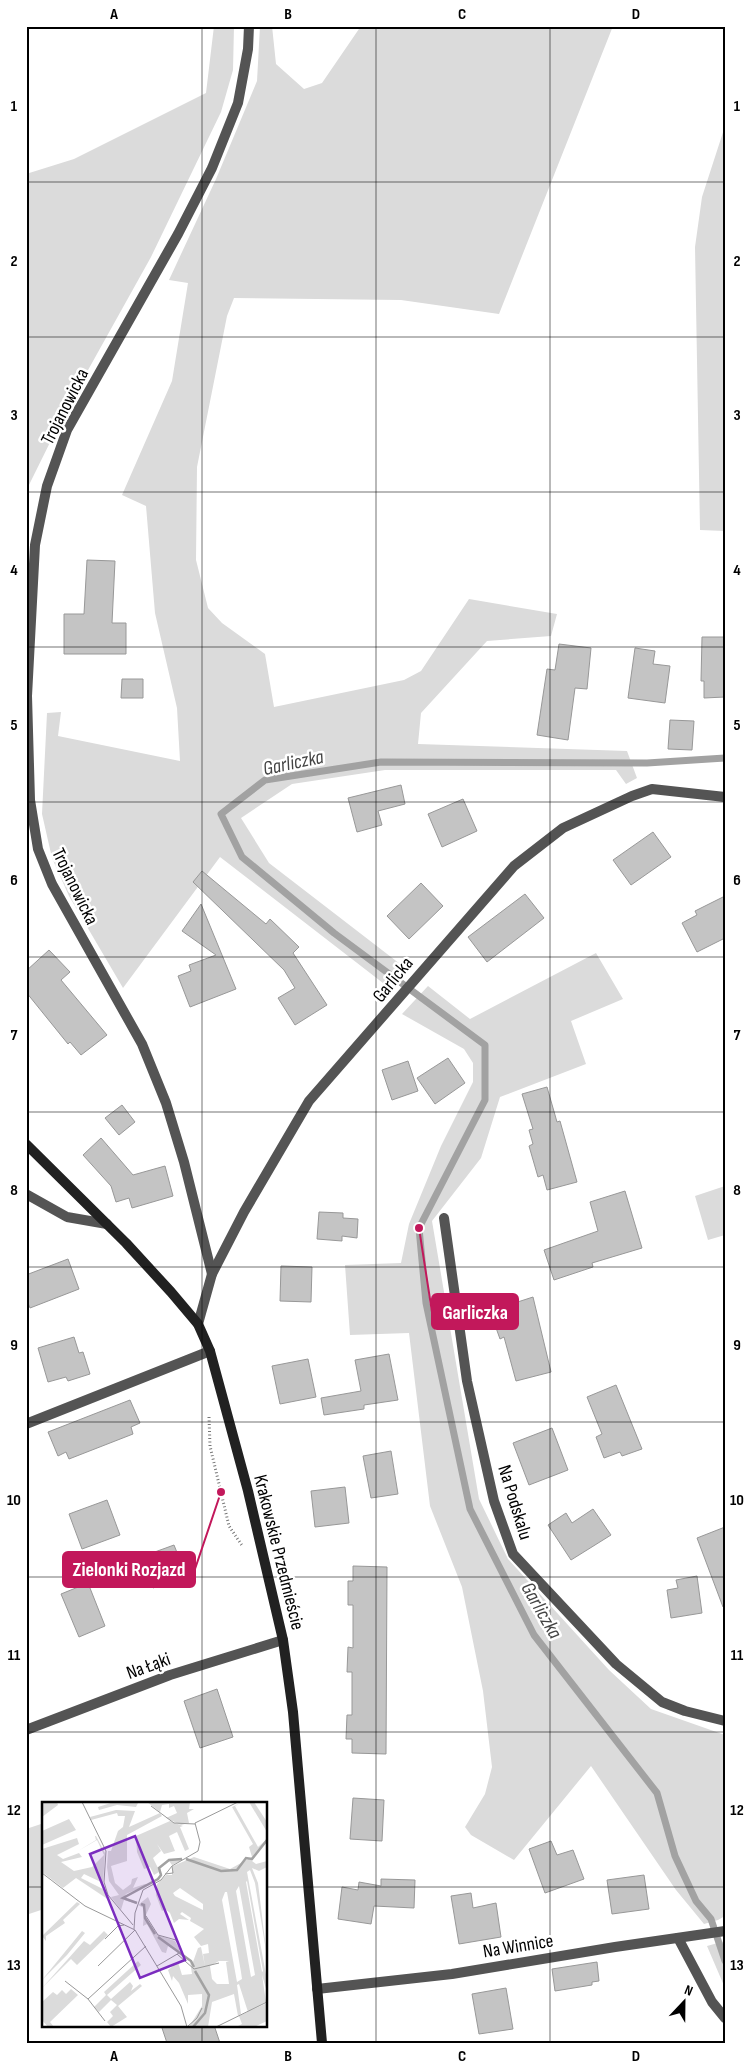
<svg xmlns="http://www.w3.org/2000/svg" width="751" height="2069" font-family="'Sofia Sans Condensed',sans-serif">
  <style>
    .green { fill: #dbdbdb }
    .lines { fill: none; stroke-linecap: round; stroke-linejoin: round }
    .stream { stroke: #a2a2a2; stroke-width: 7 }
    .building { fill: #c4c4c4; stroke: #989898 }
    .path { stroke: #767676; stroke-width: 3; stroke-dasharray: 1 2.5; stroke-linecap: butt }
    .service { stroke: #545454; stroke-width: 10 }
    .minor { stroke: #545454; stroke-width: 10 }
    .tertiary { stroke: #545454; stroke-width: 10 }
    .secondary { stroke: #212121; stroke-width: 10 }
    .grid { fill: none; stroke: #000; stroke-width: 1; stroke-opacity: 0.55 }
    .labels { text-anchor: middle; stroke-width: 5; stroke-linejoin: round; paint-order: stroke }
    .street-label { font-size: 19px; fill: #000; stroke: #fff }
    .water-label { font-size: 20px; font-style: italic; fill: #434343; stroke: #fff }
    .inset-river { fill: none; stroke: #a2a2a2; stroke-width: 2.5 }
    .inset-road { fill: none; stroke: #999; stroke-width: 1 }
    .view { fill: #7b2cbf; fill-opacity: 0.15; stroke: #7b2cbf; stroke-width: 2.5 }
    .inset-edge { fill: none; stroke: #000; stroke-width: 2.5 }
    .leader { fill: none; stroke: #c2185b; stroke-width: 2 }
    .callout-dot { fill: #c2185b; stroke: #fff; stroke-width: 2 }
    .callout { fill: #c2185b; stroke: #c2185b; stroke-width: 2 }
    .callout-label { font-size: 20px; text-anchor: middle; font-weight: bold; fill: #fff }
    .neatline { fill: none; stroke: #000; stroke-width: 2 }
    .grid-label { font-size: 16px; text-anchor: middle; font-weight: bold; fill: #000 }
  </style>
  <rect width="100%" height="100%" fill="#fff"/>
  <!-- green -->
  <path class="green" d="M214,26H234L233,70L221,112L151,257L68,406L26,491V174L74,159L206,93Z
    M260,26H272L276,64L304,89L322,83L361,26H613L499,314L401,300L234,298L227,316L197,467L196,560L208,608L222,623L265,654L274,707L404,680L421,671L469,599L557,614L551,636L487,641L421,713L418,744L627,751L637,778L626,784L616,770H385L292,784L241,818L269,863L404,967L392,990L220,857L123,988L69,896L52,858L42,814L47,713L61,712L58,736L180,761L177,708L155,613L146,506L122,495L172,381L188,283L169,280L216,179L257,81Z
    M725,126V531L700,530L695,247L702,197Z
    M596,953L623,999L571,1021L586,1064L500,1097L481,1158L432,1221L479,1499L508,1559L609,1670L651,1709L725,1735V1916L718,1920L704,1924L676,1890L591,1766L514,1860L471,1835L465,1827L485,1794L492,1767L483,1691L462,1587L430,1506L409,1333L350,1335L345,1265L401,1263L409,1224L441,1146L473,1082V1063L464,1049L402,1014L428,986L470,1019Z
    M725,1186V1235L708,1240L695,1196Z
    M44,1823V1909L26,1915V1829Z
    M725,1941V1988L707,1946Z"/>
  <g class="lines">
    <!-- stream -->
    <path class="stream" d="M725,758L647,763L381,762L265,780L221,814L242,857L334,933L485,1045V1100L419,1228L426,1303L470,1509L534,1635L657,1793L675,1856L696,1901L711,1919L725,1961"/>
  </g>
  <!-- building -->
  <path class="building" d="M87,560L115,561L112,623H126V654H64V614H84Z
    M702,637H725V697L704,698V681H701Z
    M559,644L591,648L587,689L575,688L568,740L537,735L547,669L555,670Z
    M635,648L655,651L653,664L670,666L665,703L628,698Z
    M122,679H143V698H121Z
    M670,720L694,721L692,750L668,749Z
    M401,785L405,804L378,811L382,825L357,832L348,798Z
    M463,799L477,831L442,847L428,814Z
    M653,832L671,857L631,885L613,860Z
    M202,871L266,924L270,919L299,947L293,953L327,1005L295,1025L278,998L295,988L284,970L193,882Z
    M421,883L443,906L409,939L387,916Z
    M525,894L544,918L487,962L468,937Z
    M725,896V938L697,952L682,923L697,915L695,911Z
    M201,904L236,989L190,1007L178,976L191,971L189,965L216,955L182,931Z
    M49,950L70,972L61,980L107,1035L81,1055L70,1042L68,1044L26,992V971Z
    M448,1058L465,1083L435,1104L417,1078Z
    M408,1061L418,1091L392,1100L382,1070Z
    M547,1087L557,1122L560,1121L577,1182L547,1190L543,1175L538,1177L529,1146L533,1144L529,1130L533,1129L522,1094Z
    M122,1105L135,1122L119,1135L105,1118Z
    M101,1138L133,1175L165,1166L173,1196L132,1208L129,1198L116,1202L111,1186L83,1155Z
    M625,1191L642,1248L592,1263L593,1267L554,1280L544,1250L598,1231L590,1202Z
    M319,1212L343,1213V1218L358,1219L357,1238L342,1236V1241L317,1239Z
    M68,1259L79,1289L30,1308L26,1298V1275Z
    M281,1266L312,1267L311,1302L280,1301Z
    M533,1297L551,1372L516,1381L504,1337L500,1339L490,1311Z
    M74,1337L79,1353L83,1352L90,1374L68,1381L66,1377L48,1382L38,1348Z
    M389,1354L398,1400L364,1405V1409L324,1415L321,1398L361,1391L355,1360Z
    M308,1359L316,1397L280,1404L272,1366Z
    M616,1385L642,1449L622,1456L620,1452L604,1458L596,1437L602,1434L587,1397Z
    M130,1400L140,1423L131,1427L133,1434L69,1459L66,1452L58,1456L48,1432Z
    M552,1428L568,1470L529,1485L513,1443Z
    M391,1451L398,1494L371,1498L363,1456Z
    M345,1487L349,1523L315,1527L311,1491Z
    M107,1500L120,1535L82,1549L69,1514Z
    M593,1509L611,1535L571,1560L548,1525L566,1513L572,1523Z
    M725,1527V1607H723L697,1538Z
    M174,1545L186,1575L153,1588L141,1557Z
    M353,1566L387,1567L386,1754L352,1753V1739H346L347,1715H352V1672H347L348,1647L353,1648V1605H348V1581H353Z
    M697,1576L702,1613L671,1618L667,1590L678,1588L676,1580Z
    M88,1583L105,1626L79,1637L61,1594Z
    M217,1689L233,1737L200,1748L184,1701Z
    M353,1798L384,1800L382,1841L350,1839Z
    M551,1841L557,1855L573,1850L584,1879L545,1893L529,1849Z
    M644,1875L649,1909L612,1914L607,1880Z
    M381,1879L415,1880L414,1908L374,1906L371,1924L338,1919L342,1887L358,1890L359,1882L381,1886Z
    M471,1893L473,1908L496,1903L501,1937L459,1944L451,1896Z
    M597,1962L599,1981L592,1982V1985L555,1991L552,1969Z
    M506,1988L513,2029L479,2034L472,1994Z
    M161,2025H214L220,2043H167Z"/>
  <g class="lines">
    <!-- path -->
    <path class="path" d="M209,1417L210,1446L229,1526L243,1547"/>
    <!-- service -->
    <path class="service" d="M26,1194L67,1217L107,1224
      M26,1424L210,1351
      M678,1938L712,2002L725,2018"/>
    <!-- minor -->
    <path class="minor" d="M444,1218L467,1381L494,1501L513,1554L616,1664L662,1702L685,1711L725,1721
      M212,1274L184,1162L166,1103L142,1044L52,884L38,849L30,800L27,696L35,545L47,486L67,430L178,234L212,168L238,103L248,49L249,26
      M26,1730L170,1675L283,1640
      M317,1989L452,1974L615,1947L725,1931"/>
    <!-- tertiary -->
    <path class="tertiary" d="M198,1324L212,1274L244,1212L309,1101L514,866L563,828L632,796L652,789L725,797"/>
    <!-- secondary -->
    <path class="secondary" d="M26,1144L126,1243L171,1292L198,1324L210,1351L248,1491L283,1640L293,1712L322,2043"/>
  </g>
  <!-- grid -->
  <path class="grid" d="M202,26V1803M376,26V2043M550,26V2043M26,182H725M26,337H725M26,492H725M26,647H725M26,802H725M26,957H725M26,1112H725M26,1267H725M26,1422H725M26,1577H725M26,1732H725M26,1887H44M266,1887H725M202,2025V2043"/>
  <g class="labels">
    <!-- street labels -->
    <g class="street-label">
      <text transform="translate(64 406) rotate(-63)" y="7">Trojanowicka</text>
      <text transform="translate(76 886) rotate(64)" y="7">Trojanowicka</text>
      <text transform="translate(392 979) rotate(-51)" y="7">Garlicka</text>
      <text transform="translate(516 1502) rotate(73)" y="7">Na Podskalu</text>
      <text transform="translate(280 1552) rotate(76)" y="7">Krakowskie Przedmieście</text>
      <text transform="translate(148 1665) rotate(-20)" y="7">Na Łąki</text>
      <text transform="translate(518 1945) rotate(-9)" y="7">Na Winnice</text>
    </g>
    <!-- water labels -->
    <g class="water-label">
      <text transform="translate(293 762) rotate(-12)" y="7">Garliczka</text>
      <text transform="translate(542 1610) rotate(60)" y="7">Garliczka</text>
    </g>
  </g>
  <!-- overview -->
  <g transform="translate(42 1802)">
    <rect width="225" height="225" fill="#fff"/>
    <path d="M0,0H15L16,3L0,15ZM72,0H91L96,1L94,5L75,3L57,8L56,5ZM105,0H148L147,7H152L145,11L147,21L139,23L124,16L135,11L132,4L127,6V2L120,3L118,10ZM200,0L193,4L216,45L225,37L210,59L214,62L225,59V65L217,69L210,66L216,81L225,155L213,81L208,68L205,70L225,178V190L220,173L224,200L206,210L197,182L195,183L199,212L196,214L192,192L170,200L166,225H147L160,204V192L146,193V202L137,181L131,174L130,179L126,168L136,160L140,173L150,172L148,159L137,152L151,160L156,146L159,145L163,164L161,152L167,151L166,142L159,144L152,135L162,127L148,119L149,116L140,110L138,112L147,118L137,117L132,121L128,111L123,107L120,109L114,93L115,82L124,73H130L131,64L152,55L188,67L210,55L207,45L211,42L190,5ZM205,79L221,169L220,170L204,80ZM197,84L213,173L209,175L194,89ZM138,86L161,102V108L133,94L131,91ZM183,90H185L199,170L200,177L195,180L180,98ZM177,159H187L184,160L187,182H175L170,177L168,164ZM207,0H212L225,20V30ZM74,8L93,9L87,25L118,11L120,14L85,33V59L69,64L73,81L81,88L89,82L90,77L96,75L91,86L103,82L105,83L84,92L82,96L95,102L82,98L79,108L69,95L77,93L67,79L65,65L66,49H69L76,29L81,25L83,14H76L75,11L49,18L48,15ZM27,17L34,28L0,43V29ZM128,19L141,24L138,25L147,47L143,49L135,30L127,34L133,49L122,52L115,42L119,49L111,56L116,66L127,57H143L130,63L127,59L118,66L120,76L117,70L112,73L108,65L102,67L95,50L94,34ZM53,34H54L63,51L61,81L42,72L39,76L63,88L67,98L34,76L21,86L0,70V47L35,36L37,42L15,53L21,57L37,51L40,55L19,60L32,69L50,65L62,53L55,38L36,49L54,38ZM106,95L109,102L103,115L116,133L133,139L138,148L136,150L126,144L124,151L120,150L105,122L101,124L102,106L96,103ZM35,100L38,102L21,118L23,121L4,134V139L0,134ZM40,129L43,131L25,153L0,178ZM62,129L66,133L35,163L29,157L0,186L42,139L48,143ZM96,159L99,163L65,193L69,197L88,180L91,184L89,189L98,182L100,184L76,204L85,215L69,225L65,220L71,214L68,210L75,203L69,198L57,210L52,205L64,193L62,190ZM29,187L36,193L8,220L12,225H6L0,218V200L11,190L15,193L20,188L24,192ZM225,201V219L212,225H194L200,222L197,214Z" fill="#dbdbdb" fill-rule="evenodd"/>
    <path class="inset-river" d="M144,57L179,69L195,68L204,56L210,57L225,38M95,101L81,96L116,77L119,73L117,66L127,58L140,57M99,102L102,103L103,116L113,132M116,135L149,159L152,165M151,225L163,211L167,193L153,169"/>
    <path class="inset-road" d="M40,0L64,49L62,80L66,93L91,123M109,4L132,21L153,22M0,71L43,104L93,128L139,204L145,225M123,72L131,71L130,64M104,114L116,133L134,138L139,147M92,127L93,111L101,88L119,78L130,64L156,49L158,40L153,21L196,0M63,137L76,124L82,123M135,152L152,167L177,161M56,164L93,128M115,164L137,151M23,179L46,197M46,197L104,144M46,197L63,219M145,225L155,216L160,206M174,225L225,200"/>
    <path class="view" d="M93,34L143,158L98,176L48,52Z"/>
    <rect width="225" height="225" class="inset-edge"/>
  </g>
  <!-- callouts -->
  <path class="leader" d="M419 1228L432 1312M221 1492L195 1569"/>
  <g class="callout-dot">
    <circle cx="419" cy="1228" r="5"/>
    <circle cx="221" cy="1492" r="5"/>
  </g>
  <g class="callout">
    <rect x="432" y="1294" width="86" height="35" rx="5"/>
    <rect x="63" y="1552" width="132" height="35" rx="5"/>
  </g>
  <g class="callout-label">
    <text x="475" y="1319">Garliczka</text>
    <text x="129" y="1576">Zielonki Rozjazd</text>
  </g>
  <!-- border -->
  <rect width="751" height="2069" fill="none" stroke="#ffffff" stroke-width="55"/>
  <!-- north arrow -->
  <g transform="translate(684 2002) rotate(22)" stroke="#ffffff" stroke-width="4" paint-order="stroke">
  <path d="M0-4L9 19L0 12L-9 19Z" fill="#000000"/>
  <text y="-8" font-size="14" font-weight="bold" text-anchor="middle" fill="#000000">N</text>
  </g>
  <rect x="28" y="28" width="696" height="2014" class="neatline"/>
  <g class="grid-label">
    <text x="114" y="19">A</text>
    <text x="288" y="19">B</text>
    <text x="462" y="19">C</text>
    <text x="636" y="19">D</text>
    <text x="14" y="111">1</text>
    <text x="737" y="111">1</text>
    <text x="14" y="266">2</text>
    <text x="737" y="266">2</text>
    <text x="14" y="420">3</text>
    <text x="737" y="420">3</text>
    <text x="14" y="575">4</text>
    <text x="737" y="575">4</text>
    <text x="14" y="730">5</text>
    <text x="737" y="730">5</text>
    <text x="14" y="885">6</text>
    <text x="737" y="885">6</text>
    <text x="14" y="1040">7</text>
    <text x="737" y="1040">7</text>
    <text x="14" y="1195">8</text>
    <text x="737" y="1195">8</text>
    <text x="14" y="1350">9</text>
    <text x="737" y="1350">9</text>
    <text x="14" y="1505">10</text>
    <text x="737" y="1505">10</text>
    <text x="14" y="1660">11</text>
    <text x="737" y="1660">11</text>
    <text x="14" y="1815">12</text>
    <text x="737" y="1815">12</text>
    <text x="14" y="1970">13</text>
    <text x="737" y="1970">13</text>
    <text x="114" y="2061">A</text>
    <text x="288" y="2061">B</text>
    <text x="462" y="2061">C</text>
    <text x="636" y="2061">D</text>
  </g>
</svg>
